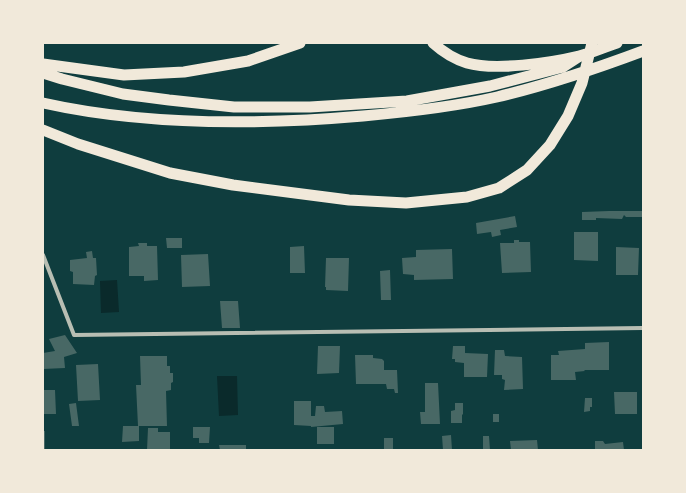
<svg xmlns="http://www.w3.org/2000/svg" width="686" height="493" font-family="Inter,sans-serif">
  <style>
    .water { fill: #0a2a2b }
    .building { fill: #486865 }
    .lines { fill: none; stroke-linecap: round; stroke-linejoin: round }
    .minor { stroke: #b8beb3; stroke-width: 4 }
    .trunk { stroke: #f1e9da; stroke-width: 11 }
  </style>
  <rect width="100%" height="100%" fill="#0f3d3e"/>
  <!-- water -->
  <path class="water" d="M117,280L119,312L101,313L100,281Z
    M217,376H237L238,415L219,416Z"/>
  <!-- building -->
  <path class="building" d="M609,211H643V217H626L624,215L622,219L596,218V220H582V212Z
    M515,216L517,227L500,230L501,235L492,237L491,232L477,234L476,223Z
    M574,232H598V261L574,260Z
    M166,238H182V248H167Z
    M514,240H519V242H530L531,272L502,273L500,243H514Z
    M138,243H147V246H157L158,280L144,281V276H129V247L139,246Z
    M304,246L305,273H290V247Z
    M616,247L639,248L638,275H616Z
    M452,249L453,279L414,280V275L403,274L402,258L416,257V250Z
    M92,251L93,258H96L97,275L95,276L94,285L73,284V272L70,271V260L87,258L86,252Z
    M208,254L210,286L182,287L181,255Z
    M326,258H349L348,291L326,290V287H325Z
    M390,270L391,300H381L380,271Z
    M220,301H238L240,328H222Z
    M65,335L77,353L64,357L65,368L43,369V353L55,351L49,339Z
    M609,342V370H584L585,371L575,372L576,380H551V355H559L558,351L585,349V343Z
    M318,346H340L339,373L317,374Z
    M453,346H465V353L488,354L487,377H464V363L455,362V359H452Z
    M495,350H504L505,356L522,357L523,389L504,390L505,380L502,379V375H494Z
    M355,355H373V358L382,359L384,361V370H397L398,393H395L394,389H387L386,384H356Z
    M140,356H167V366H170V373H173V382L171,383V390L166,391L167,426H139V441L122,442L123,426H138L136,385H141Z
    M98,364L100,400L78,401L76,365Z
    M425,383H438L440,424H421L420,412H425Z
    M43,390H55L56,414H43Z
    M614,392H637V414H615Z
    M585,398H592V407H590V411L584,412Z
    M294,401H311V416H315L316,406H324L325,412L342,411L343,424L311,427V426L294,425Z
    M76,403L79,426H72L69,404Z
    M455,403H463V414L462,415V423H451V411L455,410Z
    M493,414H499V422H493Z
    M193,427H210L209,443H199V438H193Z
    M317,427H334V444H317Z
    M148,428H158V432H170V450H147Z
    M43,431H45V450H43Z
    M451,435L452,450H443L442,436Z
    M483,436H489L490,450H483Z
    M384,438H393V450H384Z
    M537,440L538,450H511L510,441Z
    M595,441H603L605,444L623,442L624,450H595Z
    M219,445H246V450H220Z"/>
  <g class="lines">
    <!-- minor -->
    <path class="minor" d="M43,255L74,335L643,328"/>
    <!-- trunk -->
    <path class="trunk" d="M433,43C443,52 454,59 467,63C495,71 550,63 579,56C592,53 604,47 617,43
      M43,64L124,75L184,72L248,61L300,43
      M43,73L62,79L123,94L169,100L234,107H310L407,101L490,86L563,67L580,56
      M43,103C146,126 259,125 363,116C408,112 453,107 497,97C547,85 595,69 643,51
      M43,130L78,144L170,173L233,185L349,200L406,203L467,197L499,188L527,170L550,145L568,116L582,83L592,43"/>
  </g>
  <!-- border -->
  <rect width="686" height="493" fill="none" stroke="#f1e9da" stroke-width="88"/>
</svg>
